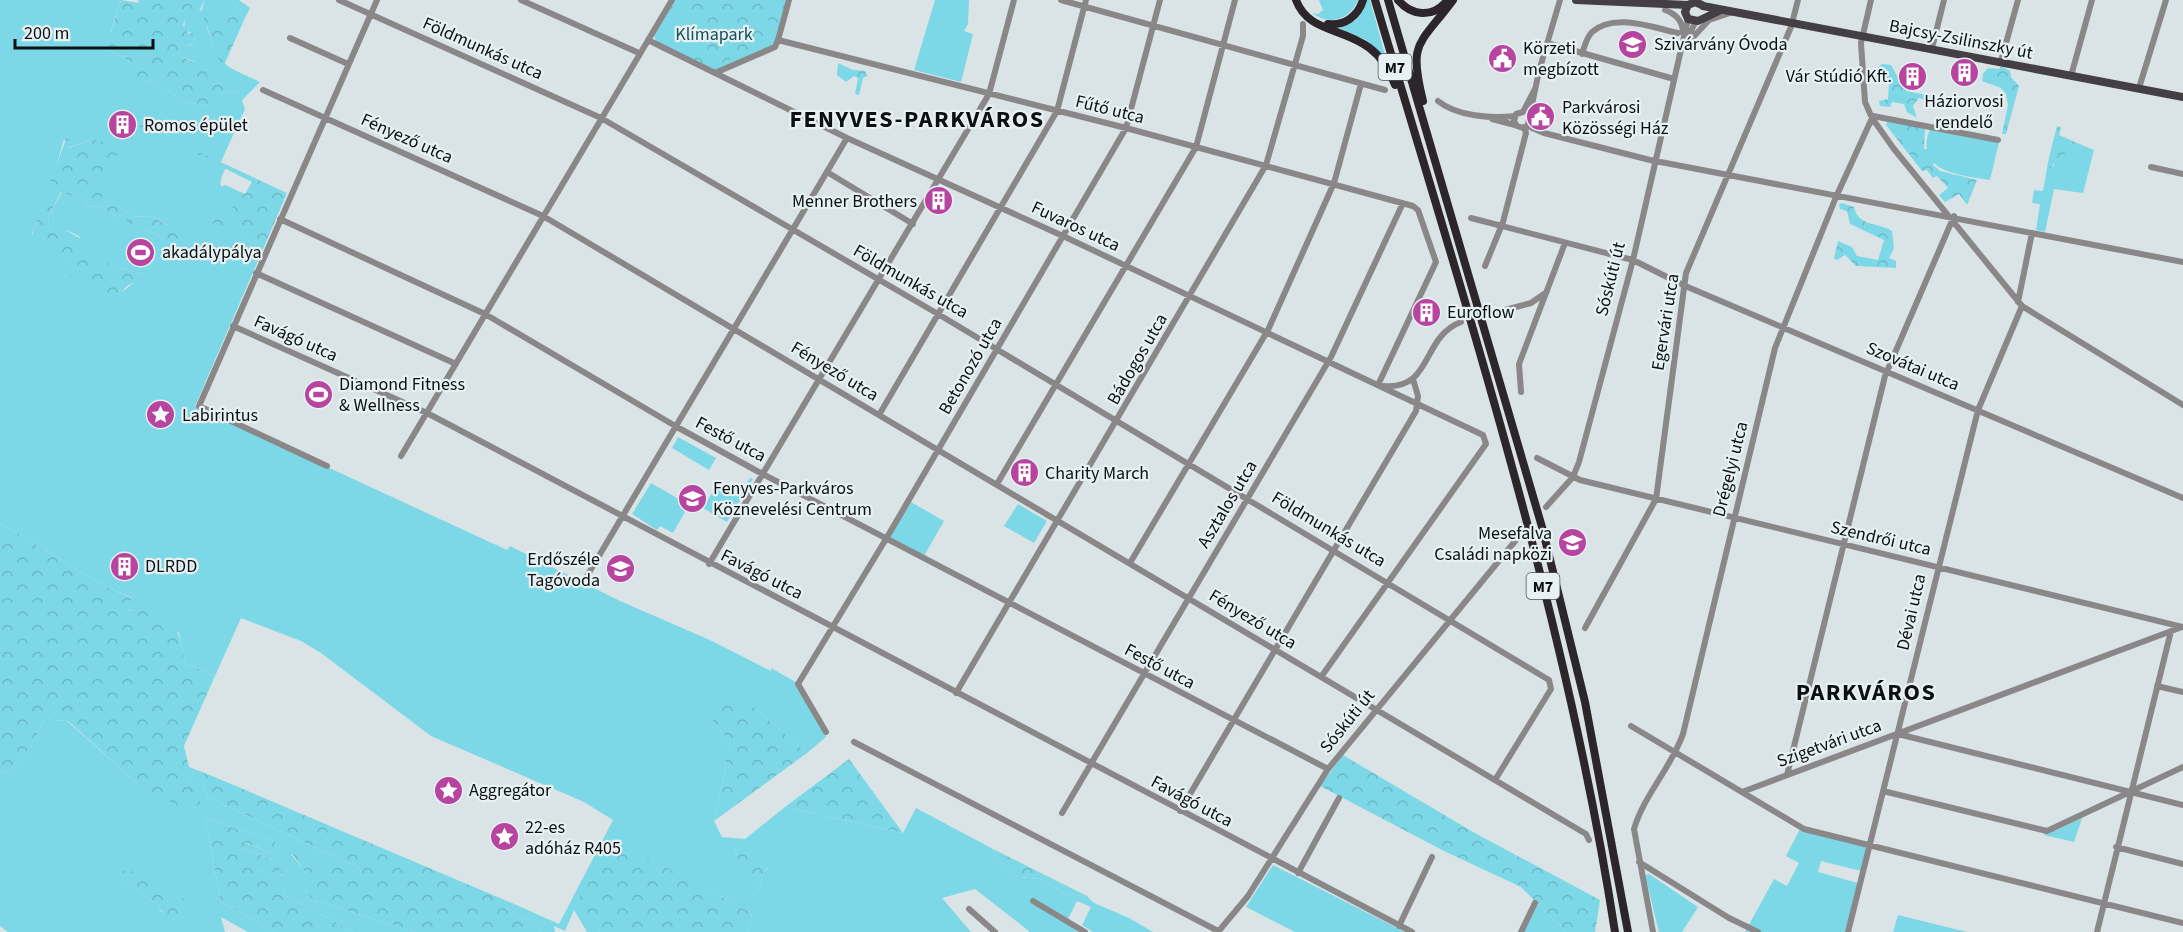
<svg xmlns="http://www.w3.org/2000/svg" width="2183" height="932" font-family="'Source Sans 3',sans-serif">
  <style>
    .green { fill: #7cd8e6; fill-rule: evenodd }
    .forest { fill: url(#forest-crowns) }
    .lines { fill: none; stroke-linecap: round; stroke-linejoin: round }
    .minor { stroke: #8a8789; stroke-width: 6 }
    .major { stroke: #443f42; stroke-width: 8 }
    .highway { stroke: #2c262b; stroke-width: 8 }
    .labels { text-anchor: middle; stroke-width: 4.5; stroke-linejoin: round; paint-order: stroke }
    .shield { fill: #e7f1f3; stroke: #4e5454; stroke-width: 1.5 }
    .shield-label { font-size: 16px; font-weight: bold; fill: #0c1010 }
    .park-label { font-size: 18px; fill: #134f57; stroke: #e7f1f3 }
    .street-label { font-size: 18px; fill: #0c1010; stroke: #e7f1f3 }
    .poi-label { font-size: 18px; fill: #0c1010; stroke: #e7f1f3; text-anchor: start }
    .district-label { font-size: 24px; font-weight: bold; letter-spacing: 1.5px; fill: #0c1010; stroke: #e7f1f3 }
  </style>
  <defs>
    <pattern id="forest-crowns" width="20" height="18" patternUnits="userSpaceOnUse" patternTransform="scale(1.5)"><rect width="20" height="18" fill="#7cd8e6"/><path d="M2 6a3 3 0 1 1 6 0M12 15a3 3 0 1 1 6 0" fill="none" stroke="#6ab8c4"/></pattern>
  </defs>
  <rect width="100%" height="100%" fill="#dae4e6"/>
  <!-- green -->
  <path class="green" d="M0,0H121L111,31L110,50L141,67L147,80L167,89L180,100L208,107L224,92L239,93L221,82L213,85L193,61L180,56L178,52L195,42L194,35L184,29L185,19L202,10L204,0H239L250,8L245,18L236,7L231,17L211,18L206,25C221,68 220,63 260,82L242,100L245,109L220,164L226,167C212,196 228,185 237,204L231,203L236,212L227,217L204,218L256,244L250,259L257,263L195,406L507,550L510,546L620,601L712,641L771,671V668L801,685L826,737L807,753L755,708L713,722L729,740L730,752L725,758L726,767L714,821L722,837L745,839L785,807L903,833L916,808L993,849L997,859L1019,877L1041,879L1065,894L1087,896L1094,903L1129,918L1153,932H1093L1082,925L1091,907L1077,901L1066,923L1078,932H1030L975,889L942,898L971,932H748L752,913L608,838L592,918L600,932H587L574,910L565,931L554,926L555,932H540L538,926L514,915L512,903L559,924L613,820L584,802L431,736L321,653L301,641L241,618L215,676L185,663L179,633L124,607L132,598L103,585L0,523ZM64,139L67,148L94,139L100,199L120,207L133,217C138,217 144,216 149,216C157,217 177,232 183,237C164,243 144,228 126,219L122,214L116,217L99,206L90,207L83,199L62,192L49,215L48,229L51,231L67,230L80,237L83,249L116,267L143,274C134,285 124,288 115,299L68,262L66,257L44,238L34,244L32,233L53,178ZM735,847L768,868L763,873L759,890L739,867Z
    M675,0H787L774,45L714,71L656,42L654,35Z
    M935,0H969L968,24L964,31L973,34L961,82L914,70Z
    M1319,0H1358C1350,20 1329,26 1312,13L1318,14L1323,10Z
    M1366,0H1370L1386,59L1366,40L1339,28L1356,20Z
    M1930,129L1999,142L1990,180C1960,175 1913,172 1930,129Z
    M2071,142L2079,149L2084,146L2094,150L2083,193L2054,189L2045,232L2036,230L2040,204L2032,203L2034,190L2043,191L2048,162L2053,167L2055,161C2063,155 2067,153 2071,142Z
    M678,437L716,458L709,470L672,448Z
    M750,478L753,479L727,522L703,508L719,481L740,494Z
    M651,483L689,505L673,533L660,526L657,530L632,514Z
    M911,502L944,521L924,556L889,539Z
    M1018,504L1047,521L1034,543L1004,526Z
    M45,719L67,721L138,784H190L191,776L197,770L205,773L202,779L208,797L361,869L360,873L291,854L310,878L306,893L313,900L415,932H354L284,895L282,882L255,866L283,875L274,861L243,848L244,842L277,855V843L205,818L221,902L275,932H248L221,917L225,932H8L0,926V770L6,773L27,752ZM123,880L196,908L161,912L158,905Z
    M2082,818L2074,842L2044,835L2045,832L2057,830Z
    M1800,829L1867,846L1861,871L1821,861L1818,872L1858,883L1846,932H1745L1774,879L1787,886L1799,863L1786,856Z
    M1273,865L1405,932H1295L1246,907Z
    M1649,874L1698,907L1682,932H1659L1645,875Z
    M1538,904L1566,932H1522Z
    M1898,915L1967,932H1893Z"/>
  <!-- forest -->
  <path class="forest" d="M121,0L139,3L138,0H204L198,15L185,19L183,25L188,33L194,34L195,42L187,46L200,53L181,50L178,53L180,56L202,66L213,85L224,81L241,88L239,93L224,92L213,104L227,108L225,112H214L208,107L180,100L167,89L147,80L143,88L136,87L131,70L139,66L110,50L107,45Z
    M675,0H704L706,6L701,13L688,11L676,15L670,8Z
    M723,0H787L780,24L765,19L764,24L779,29L778,32L766,33L762,38L763,47L716,65L714,71L692,60L698,42L706,36L703,20L716,11Z
    M236,7L245,18L224,65L217,57L207,26L202,33L200,31L204,17H216L221,13L230,17Z
    M838,63L853,70L865,71L867,76L863,78L859,95L855,94L858,78L854,76L846,82L837,75Z
    M1882,64L1891,65L1897,76L1908,75L1906,91L1938,97L1935,104L1919,98L1913,106L1917,118L1907,112L1904,104L1892,102L1890,107L1880,106L1879,101L1888,99L1889,84L1872,81V73Z
    M2001,66L2010,71L2011,77L2019,86L2006,134H2002L2008,105L2006,94L2001,88L1982,81L1983,74L1988,68L1999,69Z
    M1888,120L1925,128L1924,149H1940L1933,165L1940,171L1977,180L1967,205L1959,194L1945,202L1939,195L1948,188L1937,176L1933,178L1927,170L1922,171L1886,125Z
    M141,125L287,193L257,263L250,259L256,244L204,219V215L212,212L227,217L235,212L231,203H236C233,195 224,195 220,187L225,185L245,194L252,182L192,152L188,157L183,155L185,151L162,141L163,138L139,127Z
    M2057,126L2061,128L2059,135L2084,146L2079,149L2070,142C2072,153 2062,154 2056,161C2053,163 2053,167 2050,169L2048,162Z
    M67,136H70L68,148L94,139L119,149L101,199L120,207L133,217L151,216L193,240L191,247H185L128,222L122,214L116,217L99,206L90,207L83,199L61,192L49,215L48,229L66,230L84,241L83,249L94,253L116,267L143,274L141,279L127,286L112,303L67,273L62,267L68,262L66,257L51,248L44,238L39,246L30,244L34,228Z
    M1842,203L1854,207C1858,227 1878,222 1892,231L1894,248L1889,258L1896,261V268L1856,266L1845,255L1837,260L1834,258L1838,241L1852,247L1857,256L1878,260L1884,240L1850,224L1847,211L1840,209L1839,204Z
    M0,523L103,585L133,599L125,607L131,611L145,608C177,627 179,626 185,663L215,676L184,746L189,767L197,770L191,776L190,784L200,794V808L183,809L138,784L68,721L45,719L27,752L6,773L0,770Z
    M716,702L755,708L807,753L714,821L726,767L725,758L730,751L729,740L713,722Z
    M1343,755L1473,832L1600,900L1595,932H1566L1521,887L1446,852L1320,786Z
    M849,759L903,833L785,807Z
    M205,773L512,903L514,915L538,926L540,932H415L313,900L306,893L309,878L289,849L360,873L361,869L208,797L202,779Z
    M205,818L277,843V855L245,842L243,848L274,861L284,875L258,868L283,882L284,895L354,932H275L221,902Z
    M608,837L752,913L748,932H600L578,900Z
    M749,842L770,865L763,873L759,890L739,868L735,847Z
    M993,849L1087,896L1065,894L1041,879L1019,877L997,859Z
    M129,870L176,893L196,908L184,922L161,911L158,905L123,880L117,872Z"/>
  <g class="lines">
    <!-- minor -->
    <path class="minor" d="M339,0L601,118L938,314L1549,680L1551,689L1495,780
      M521,0L639,53
      M1061,0L1385,90
      M1871,0L1861,43L1865,102L1872,118L1894,149L2022,306L2183,405
      M1665,10C1676,14 1683,21 1683,33
      M1688,37L1696,21
      M290,38L348,64
      M648,40L847,138L1063,236L1483,435L1486,444L1321,677
      M778,40L789,0
      M1547,43L1674,79
      M1685,46L1709,20L1733,12
      M1932,48L1944,0
      M1582,54C1585,46 1586,38 1592,32C1614,12 1654,28 1678,33
      M2001,61L2018,0
      M715,73L775,47L778,40L1126,128L1413,206L1418,210L1436,262L1378,385
      M2071,76L2092,0
      M2139,88L2166,0
      M263,90L543,216L1586,834L1589,840
      M1438,101C1456,116 1492,119 1515,116
      M1523,112L1516,114L1514,121L1517,126L1526,129
      M1523,112L1535,89
      M1492,119L1515,125
      M1529,123L1532,128L1544,133L1650,160L2183,262
      M1528,124L1539,71L1560,0
      M2151,167L2183,174
      M827,172L913,224
      M1471,218L1633,260L1683,285L2183,498
      M280,219L485,314L677,427L757,471L1328,769
      M1485,266L1503,222L1526,133L1524,127
      M256,273L456,364
      M2018,302L2032,233
      M1486,315L1531,303L1544,294
      M233,326L427,413L1412,932
      M1384,386C1433,390 1421,337 1461,322
      M1521,392L1519,364L1565,243
      M879,415L1057,111L1086,0
      M401,456L672,0
      M1537,458L1580,480L2183,627
      M327,466L199,406L377,0
      M997,484L1196,147L1235,0
      M1546,507L1573,477L1579,462L1633,260L1688,19
      M1130,563L1268,330L1334,183L1361,84
      M709,564L989,94L1014,0
      M587,576L847,138
      M1585,628L1656,499L1686,273L1791,27L1798,0
      M2157,686L2183,692
      M956,693L1266,165L1303,36V24
      M1631,726L1804,829L2183,923
      M826,732L798,684L886,539L1126,128L1160,0
      M1898,734L2183,805
      M854,742L1218,931
      M1787,775L1885,376L1954,216
      M1883,791L2047,831L2183,767
      M1742,792L2182,627
      M1180,811L1416,411L1418,396L1413,379
      M1062,813L1331,357L1403,203
      M2116,847L2183,864
      M1639,862L1729,918L1758,932
      M1298,873L1339,798
      M1033,901L1085,932
      M969,909L995,932
      M1399,926L1432,857
      M1218,932L1248,896L1328,769L1516,540
      M1521,932L1535,903
      M1653,932L1634,829C1644,795 1671,768 1683,734L1775,348L1836,197L1873,116L1998,140
      M1848,932L1978,410L2022,306
      M2097,932L2171,631"/>
    <!-- major -->
    <path class="major" d="M1576,0L1688,5
      M1702,5L1695,2L1688,5L1685,12L1688,19L1698,21L1719,11
      M1703,6L2183,97"/>
    <!-- highway -->
    <path class="highway" d="M1296,0C1312,44 1372,19 1395,85
      M1375,0C1466,307 1566,615 1615,932
      M1388,0L1542,527L1585,702L1628,932
      M1398,0C1412,16 1432,18 1446,2
      M1328,24C1345,26 1358,16 1363,0
      M1423,101C1408,41 1419,46 1453,0"/>
  </g>
  <!-- icons -->
  <defs>
    <symbol id="school-disc" viewBox="-11 -11 22 22"><circle r="9.5" fill="#b745a0" stroke="#e7f1f3"/><path d="M0-5L7-2L0 1L-7-2ZM-4 1L0 2.5L4 1V4Q0 6-4 4Z" fill="#fff"/></symbol>
    <symbol id="civic-disc" viewBox="-11 -11 22 22"><circle r="9.5" fill="#b745a0" stroke="#e7f1f3"/><path d="M-.6-6.5H3V-4.5H.6V-3L4-1V1h2V6H-6V1h2V-1L-.6-3ZM-1.2 2.5V6h2.4V2.5Z" fill="#fff"/></symbol>
    <symbol id="building-disc" viewBox="-11 -11 22 22"><circle r="9.5" fill="#b745a0" stroke="#e7f1f3"/><path d="M-4-6H4V6H1V3H-1V6H-4ZM-2.5-4.3h1.7v1.8h-1.7ZM.8-4.3h1.7v1.8H.8ZM-2.5-1h1.7V.8h-1.7ZM.8-1h1.7V.8H.8Z" fill="#fff"/></symbol>
    <symbol id="stadium-disc" viewBox="-11 -11 22 22"><circle r="9.5" fill="#b745a0" stroke="#e7f1f3"/><path d="M0-5a6.5 5 0 1 0 0 10a6.5 5 0 1 0 0-10ZM-3.5-1.8h7v3.6h-7Z" fill="#fff"/></symbol>
    <symbol id="sight-disc" viewBox="-11 -11 22 22"><circle r="9.5" fill="#b745a0" stroke="#e7f1f3"/><path d="M0-6L1.8-2.2L6-1.7L2.9 1.2L3.7 5.4L0 3.3L-3.7 5.4L-2.9 1.2L-6-1.7L-1.8-2.2Z" fill="#fff"/></symbol>
  </defs>
  <g fill-rule="evenodd">
    <use href="#school-disc" x="1616" y="28" width="33" height="33"/>
    <use href="#civic-disc" x="1486" y="42" width="33" height="33"/>
    <use href="#building-disc" x="1948" y="56" width="33" height="33"/>
    <use href="#building-disc" x="1896" y="60" width="33" height="33"/>
    <use href="#civic-disc" x="1524" y="100" width="33" height="33"/>
    <use href="#building-disc" x="106" y="108" width="33" height="33"/>
    <use href="#building-disc" x="922" y="184" width="33" height="33"/>
    <use href="#stadium-disc" x="124" y="236" width="33" height="33"/>
    <use href="#building-disc" x="1410" y="296" width="33" height="33"/>
    <use href="#stadium-disc" x="302" y="378" width="33" height="33"/>
    <use href="#sight-disc" x="144" y="398" width="33" height="33"/>
    <use href="#building-disc" x="1008" y="456" width="33" height="33"/>
    <use href="#school-disc" x="676" y="482" width="33" height="33"/>
    <use href="#school-disc" x="1556" y="526" width="33" height="33"/>
    <use href="#building-disc" x="108" y="550" width="33" height="33"/>
    <use href="#school-disc" x="604" y="552" width="33" height="33"/>
    <use href="#sight-disc" x="432" y="774" width="33" height="33"/>
    <use href="#sight-disc" x="488" y="820" width="33" height="33"/>
  </g>
  <g class="labels">
    <!-- shield labels -->
    <g class="shield">
      <rect x="1378.5" y="54" width="33" height="26" rx="4.5"/>
      <rect x="1526.5" y="573" width="33" height="26" rx="4.5"/>
    </g>
    <g class="shield-label">
      <text x="1395" y="73">M7</text>
      <text x="1543" y="592">M7</text>
    </g>
    <!-- park labels -->
    <g class="park-label">
      <text x="714" y="40">Klímapark</text>
    </g>
    <!-- street labels -->
    <g class="street-label">
      <text transform="translate(1961 39) rotate(11)" y="6">Bajcsy-Zsilinszky út</text>
      <text transform="translate(483 48) rotate(24)" y="6">Földmunkás utca</text>
      <text transform="translate(1110 109) rotate(14)" y="6">Fűtő utca</text>
      <text transform="translate(407 138) rotate(24)" y="6">Fényező utca</text>
      <text transform="translate(1076 226) rotate(25)" y="6">Fuvaros utca</text>
      <text transform="translate(1610 279) rotate(-76)" y="6">Sóskúti út</text>
      <text transform="translate(911 281) rotate(30)" y="6">Földmunkás utca</text>
      <text transform="translate(1665 322) rotate(-81)" y="6">Egervári utca</text>
      <text transform="translate(296 338) rotate(24)" y="6">Favágó utca</text>
      <text transform="translate(1137 359) rotate(-60)" y="6">Bádogos utca</text>
      <text transform="translate(970 366) rotate(-60)" y="6">Betonozó utca</text>
      <text transform="translate(1913 366) rotate(23)" y="6">Szovátai utca</text>
      <text transform="translate(835 371) rotate(31)" y="6">Fényező utca</text>
      <text transform="translate(731 439) rotate(28)" y="6">Festő utca</text>
      <text transform="translate(1730 469) rotate(-76)" y="6">Drégelyi utca</text>
      <text transform="translate(1227 504) rotate(-59)" y="6">Asztalos utca</text>
      <text transform="translate(1329 529) rotate(31)" y="6">Földmunkás utca</text>
      <text transform="translate(1881 538) rotate(13)" y="6">Szendrői utca</text>
      <text transform="translate(762 574) rotate(27)" y="6">Favágó utca</text>
      <text transform="translate(1911 612) rotate(-77)" y="6">Dévai utca</text>
      <text transform="translate(1253 619) rotate(31)" y="6">Fényező utca</text>
      <text transform="translate(1160 666) rotate(28)" y="6">Festő utca</text>
      <text transform="translate(1347 721) rotate(-51)" y="6">Sóskúti út</text>
      <text transform="translate(1829 743) rotate(-20)" y="6">Szigetvári utca</text>
      <text transform="translate(1192 801) rotate(28)" y="6">Favágó utca</text>
    </g>
    <!-- poi labels -->
    <g class="poi-label">
      <text x="1654" y="50">Szivárvány Óvoda</text>
      <text x="1523" y="54">Körzeti<tspan x="1523" dy="21">megbízott</tspan></text>
      <text x="1892" y="82" text-anchor="end">Vár Stúdió Kft.</text>
      <text x="1964" y="107" text-anchor="middle">Háziorvosi<tspan x="1964" dy="21">rendelő</tspan></text>
      <text x="1562" y="113">Parkvárosi<tspan x="1562" dy="21">Közösségi Ház</tspan></text>
      <text x="144" y="131">Romos épület</text>
      <text x="917" y="207" text-anchor="end">Menner Brothers</text>
      <text x="162" y="258">akadálypálya</text>
      <text x="1447" y="318">Euroflow</text>
      <text x="339" y="390">Diamond Fitness<tspan x="339" dy="21">&amp; Wellness</tspan></text>
      <text x="182" y="421">Labirintus</text>
      <text x="1045" y="479">Charity March</text>
      <text x="713" y="494">Fenyves-Parkváros<tspan x="713" dy="21">Köznevelési Centrum</tspan></text>
      <text x="1552" y="539" text-anchor="end">Mesefalva<tspan x="1552" dy="21">Családi napközi</tspan></text>
      <text x="600" y="565" text-anchor="end">Erdőszéle<tspan x="600" dy="21">Tagóvoda</tspan></text>
      <text x="145" y="572">DLRDD</text>
      <text x="469" y="796">Aggregátor</text>
      <text x="525" y="833">22-es<tspan x="525" dy="21">adóház R405</tspan></text>
    </g>
    <!-- district labels -->
    <g class="district-label">
      <text x="917" y="127">FENYVES-PARKVÁROS</text>
      <text x="1866" y="700">PARKVÁROS</text>
    </g>
  </g>
  <!-- scale -->
  <path d="M15 39v9h138v-9" fill="none" stroke="#0c1010" stroke-width="3"/>
  <text x="24" y="39" font-size="18" fill="#0c1010" stroke="#e7f1f3" stroke-width="4.5" paint-order="stroke">200 m</text>
</svg>
